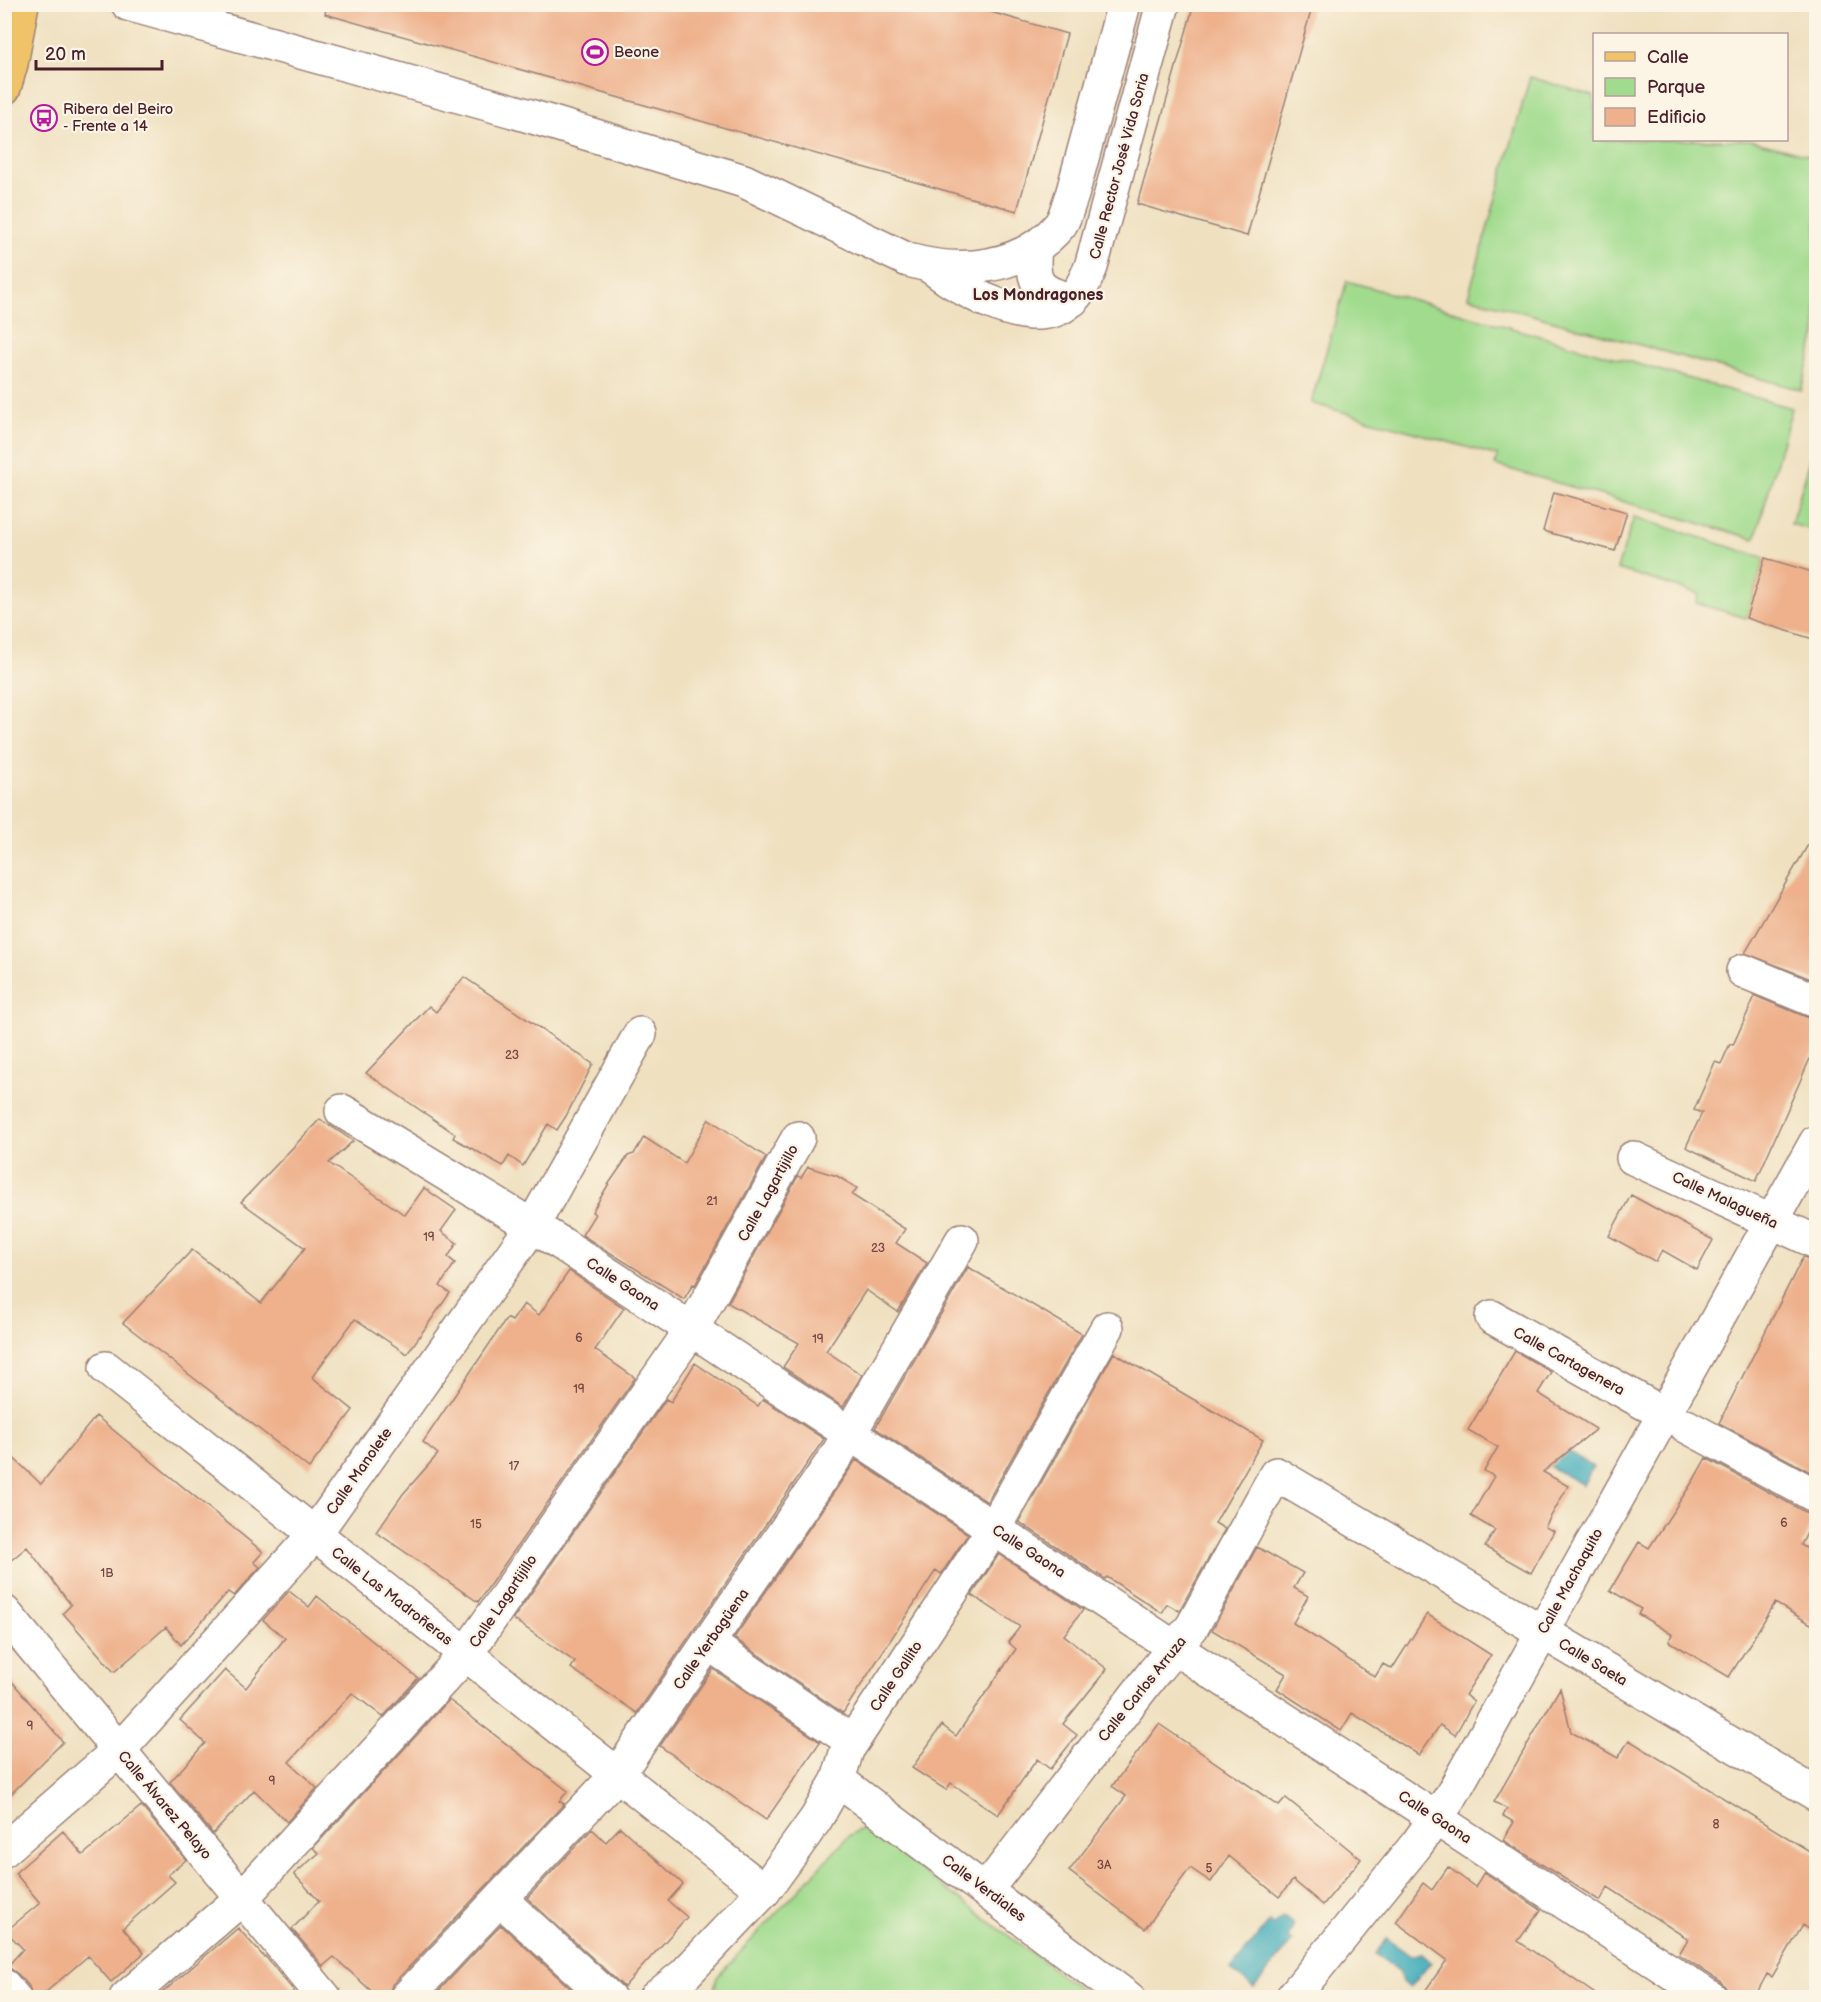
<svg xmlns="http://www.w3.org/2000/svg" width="1821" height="2002" font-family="'Balsamiq Sans',sans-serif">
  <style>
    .green { fill: #a1db8e; stroke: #767d5c; stroke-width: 1.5 }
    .water { fill: #3cabba; stroke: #436572; stroke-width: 1.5 }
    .building { fill: #eeb18c }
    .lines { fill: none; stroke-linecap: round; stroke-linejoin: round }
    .minor-casing { stroke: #9c8076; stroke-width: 36 }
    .major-casing { stroke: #9c8076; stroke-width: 36 }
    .minor { stroke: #fff; stroke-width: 33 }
    .major { stroke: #f1c369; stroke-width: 33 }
    .labels { text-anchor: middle; stroke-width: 4.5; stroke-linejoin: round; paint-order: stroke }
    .number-label { font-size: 12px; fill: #734443 }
    .poi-label { font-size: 15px; fill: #4a1f2b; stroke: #fcf5e5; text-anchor: start }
    .street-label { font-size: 15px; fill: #4a1f2b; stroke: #fcf5e5 }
    .neighbourhood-label { font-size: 16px; font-weight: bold; fill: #4a1f2b; stroke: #fcf5e5 }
  </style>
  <rect width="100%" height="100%" fill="#fcf5e5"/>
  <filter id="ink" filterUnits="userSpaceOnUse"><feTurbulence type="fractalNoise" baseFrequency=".0167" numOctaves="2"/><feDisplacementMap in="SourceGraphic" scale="12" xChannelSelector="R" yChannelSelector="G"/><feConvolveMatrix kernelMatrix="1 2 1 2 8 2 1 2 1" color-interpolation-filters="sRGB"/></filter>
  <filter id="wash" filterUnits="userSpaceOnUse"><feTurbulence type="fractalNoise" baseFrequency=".008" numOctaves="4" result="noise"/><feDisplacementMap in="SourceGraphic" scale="24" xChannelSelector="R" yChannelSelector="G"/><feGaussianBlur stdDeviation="1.35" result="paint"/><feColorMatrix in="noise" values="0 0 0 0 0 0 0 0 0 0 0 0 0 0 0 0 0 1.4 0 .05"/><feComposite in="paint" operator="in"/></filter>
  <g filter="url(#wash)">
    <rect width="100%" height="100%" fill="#efe0c0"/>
    <!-- green -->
    <path class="green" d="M1530,77L1594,96V140H1751L1816,157V334L1801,390L1468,297Z
      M1347,281L1792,408L1755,539L1495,465L1498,456L1311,403Z
      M1816,441V531L1791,524Z
      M1634,517L1765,558L1746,618L1696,603L1699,594L1617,569Z
      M859,1830L869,1831L1090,1997H717L714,1990L717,1977L850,1835Z"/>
    <!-- water -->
    <path class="water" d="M1553,1443L1593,1466L1583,1485L1542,1462Z
      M1283,1917L1294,1924L1288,1938L1292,1942L1254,1988L1231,1970L1269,1922L1273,1924Z
      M1387,1939L1411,1956L1421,1953L1431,1962L1410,1988L1402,1982L1399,1971L1375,1954Z"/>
    <g id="blocks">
      <!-- building -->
      <path class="building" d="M327,4H963L1067,34L1017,211L325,14Z
        M1194,4H1313L1247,236L1137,204Z
        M1554,492L1627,512L1615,551L1543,531Z
        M1765,558L1816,573V640L1746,618Z
        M1816,831V981L1745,953Z
        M464,977L593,1064L566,1116L557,1130L548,1124L523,1166L509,1156L503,1166L453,1138L455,1134L366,1073L429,1006L436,1012Z
        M1755,996L1809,1018L1816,1019V1045L1756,1181L1686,1147L1702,1113L1694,1110L1715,1062L1721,1064L1730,1044L1733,1045Z
        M320,1119L353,1141L329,1163L405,1215L424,1188L456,1210L441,1231L457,1243L448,1257L455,1263L440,1286L450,1293L407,1354L355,1319L312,1377L353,1410L309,1468L123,1323L192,1250L261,1303L305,1248L241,1202Z
        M709,1119L766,1157L695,1285L693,1284L684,1299L582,1235L595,1214L592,1212L608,1185L628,1156L634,1154L644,1137L684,1163Z
        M808,1167L837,1176L857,1188L852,1195L905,1229L896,1243L927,1263L898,1312L866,1290L826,1351L862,1375L843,1407L783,1367L799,1343L728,1303L798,1176L801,1178Z
        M1631,1195L1713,1240L1697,1270L1662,1250L1656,1262L1609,1236Z
        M1803,1257L1816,1261V1475L1719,1423Z
        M968,1267L1082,1334L987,1502L875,1428Z
        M569,1271L624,1308L595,1350L635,1378L478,1602L376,1532L403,1494L438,1454L423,1442L507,1318L512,1321L524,1304L539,1315Z
        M1515,1351L1551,1372L1538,1393L1596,1429L1543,1472L1568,1486L1545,1527L1554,1531L1531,1573L1485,1547L1495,1530L1471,1516L1494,1476L1484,1471L1498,1447L1468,1430Z
        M1114,1353L1263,1440L1215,1523L1225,1529L1179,1611L1167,1604L1162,1613L1107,1577L1105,1579L1019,1522Z
        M695,1363L758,1406L763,1399L824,1439L637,1713L571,1668L575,1662L513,1619L666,1399L671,1402Z
        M96,1416L263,1552L254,1562L260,1567L234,1596L228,1592L181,1645L166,1627L114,1672L63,1613L71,1605L27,1547L4,1566V1449L41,1484Z
        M1706,1458L1807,1513L1816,1515L1801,1545L1816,1554V1627L1775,1603L1729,1677L1669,1641L1673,1635L1638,1614L1641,1609L1610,1590L1639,1542L1649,1548L1693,1481Z
        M856,1460L968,1534L941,1574L936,1570L843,1713L734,1638Z
        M1257,1547L1303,1573L1294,1588L1308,1596L1293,1623L1375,1677L1383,1664L1392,1669L1427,1614L1491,1655L1465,1695L1474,1701L1455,1735L1440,1725L1419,1755L1352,1713L1341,1731L1277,1689L1286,1674L1212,1630Z
        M999,1554L1083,1610L1064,1635L1107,1669L1063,1724L1077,1735L1050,1769L1037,1759L998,1815L951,1783L946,1790L912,1768L942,1725L956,1736L1016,1649L1008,1642L1020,1627L972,1595Z
        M289,1591L309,1607L317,1596L418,1678L383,1717L352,1693L289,1762L317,1788L287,1822L254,1790L213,1834L170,1782L205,1743L180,1720L225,1670L246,1688L285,1638L263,1620Z
        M713,1669L820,1742L766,1820L660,1746Z
        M4,1672L63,1742L4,1801Z
        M1560,1688L1571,1732L1618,1758L1629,1740L1816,1855V1934L1803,1925L1772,1977L1767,1974L1754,1998H1729L1727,1989L1721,1982L1679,1954L1688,1939L1608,1887L1600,1901L1503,1840L1514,1822L1503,1816L1507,1809L1494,1802Z
        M449,1700L568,1791L559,1801L564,1804L392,1985L388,1998H379L334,1957L323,1966L292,1929L319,1901L294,1874L319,1853L313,1848Z
        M1159,1724L1279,1806L1286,1798L1361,1859L1323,1905L1293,1880L1279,1897L1229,1856L1211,1882L1190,1868L1145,1929L1069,1871L1126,1796L1112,1786Z
        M141,1806L186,1860L168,1875L175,1882L123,1928L144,1953L111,1982L88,1956L39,1998H32L29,1986L18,1974L11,1969L6,1968L23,1949L6,1931L40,1903L15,1873L63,1831L83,1855Z
        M620,1827L683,1884L668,1901L687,1917L624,1987L527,1898L592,1829L606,1842Z
        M1448,1867L1475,1887L1484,1872L1541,1910L1518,1941L1601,1998H1420L1447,1960L1396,1922L1423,1883L1432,1890Z
        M501,1925L581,1998H432Z
        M238,1928L264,1957L265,1956L294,1991L286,1998H156Z"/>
    </g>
  </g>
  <g filter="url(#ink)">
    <use href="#blocks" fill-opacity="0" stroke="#9c8076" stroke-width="1.5"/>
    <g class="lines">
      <defs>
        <path id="minor" d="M128,4L513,111L744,181L908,260C961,275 1023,269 1060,225C1066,217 1068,204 1072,195L1124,4
          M1035,248C1031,284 1038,292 1072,300
          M931,267C962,291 1037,336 1072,299C1081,291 1086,278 1091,267L1163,4
          M1743,971L1816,1001
          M342,1111L562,1244L1175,1648L1711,1998
          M1633,1158L1816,1242
          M1492,1317L1646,1404
          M106,1368L764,1891
          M1686,1426L1816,1496
          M4,1612L325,1998
          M708,1643L838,1732
          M838,1780L1128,1998
          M4,1850L119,1750L314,1535L533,1225L640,1034
          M986,1890L1154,1672L1192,1627L1276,1474L1816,1794
          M500,1899L609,1998
          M4,1986L14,1998
          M126,1998L242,1898L466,1654L692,1329L798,1138
          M406,1998L618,1774L837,1455L962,1240
          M655,1998L684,1975L764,1891L816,1819L838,1780L847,1750L994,1528L1107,1328
          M1292,1998L1417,1844L1450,1798L1816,1142"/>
        <path id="major" d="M4,88L11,64L22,4"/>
      </defs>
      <!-- minor casing -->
      <use href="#minor" class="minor-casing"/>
      <!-- major casing -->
      <use href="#major" class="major-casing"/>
      <!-- minor -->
      <use href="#minor" class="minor"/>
      <!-- major -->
      <use href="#major" class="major"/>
    </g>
  </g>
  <!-- icons -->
  <defs>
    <symbol id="stadium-ring" viewBox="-11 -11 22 22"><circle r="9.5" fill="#fcf5e5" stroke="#b5179e" stroke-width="1.5"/><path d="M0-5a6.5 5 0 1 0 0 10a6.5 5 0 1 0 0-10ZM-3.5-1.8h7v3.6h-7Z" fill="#b5179e"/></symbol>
    <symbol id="bus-ring" viewBox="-11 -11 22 22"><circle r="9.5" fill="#fcf5e5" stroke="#b5179e" stroke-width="1.5"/><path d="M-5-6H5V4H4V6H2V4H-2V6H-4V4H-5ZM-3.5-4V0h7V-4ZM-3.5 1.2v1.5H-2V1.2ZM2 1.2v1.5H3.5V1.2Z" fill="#b5179e"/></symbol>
  </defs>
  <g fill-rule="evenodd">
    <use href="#stadium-ring" x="580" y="37" width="30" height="30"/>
    <use href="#bus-ring" x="29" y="103" width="30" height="30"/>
  </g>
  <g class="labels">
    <!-- number labels -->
    <g class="number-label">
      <text x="512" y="1059">23</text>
      <text x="712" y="1205">21</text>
      <text x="429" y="1241">19</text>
      <text x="878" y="1252">23</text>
      <text x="579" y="1342">6</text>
      <text x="818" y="1343">19</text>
      <text x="579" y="1393">19</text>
      <text x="514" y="1470">17</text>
      <text x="1784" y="1527">6</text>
      <text x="476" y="1528">15</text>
      <text x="107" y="1577">1B</text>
      <text x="30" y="1730">9</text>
      <text x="272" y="1785">9</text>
      <text x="1716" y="1828">8</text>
      <text x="1104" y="1869">3A</text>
      <text x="1209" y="1872">5</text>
    </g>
    <!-- poi labels -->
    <g class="poi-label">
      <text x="614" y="57">Beone</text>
      <text x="63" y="114">Ribera del Beiro<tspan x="63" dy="17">- Frente a 14</tspan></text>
    </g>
    <!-- street labels -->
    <g class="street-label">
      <text transform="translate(1119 166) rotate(-75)" y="5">Calle Rector José Vida Soria</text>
      <text transform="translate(768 1193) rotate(-61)" y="5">Calle Lagartijillo</text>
      <text transform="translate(1725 1200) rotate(25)" y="5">Calle Malagueña</text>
      <text transform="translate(623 1284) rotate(33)" y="5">Calle Gaona</text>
      <text transform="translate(1569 1361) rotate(29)" y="5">Calle Cartagenera</text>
      <text transform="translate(359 1471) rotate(-55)" y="5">Calle Manolete</text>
      <text transform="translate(1029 1551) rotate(33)" y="5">Calle Gaona</text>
      <text transform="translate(1570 1581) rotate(-61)" y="5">Calle Machaquito</text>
      <text transform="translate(392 1596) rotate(38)" y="5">Calle Las Madroñeras</text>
      <text transform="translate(503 1601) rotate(-56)" y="5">Calle Lagartijillo</text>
      <text transform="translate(711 1639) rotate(-55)" y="5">Calle Yerbagüena</text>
      <text transform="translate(1593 1662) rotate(31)" y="5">Calle Saeta</text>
      <text transform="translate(896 1676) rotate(-56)" y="5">Calle Gallito</text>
      <text transform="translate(1142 1689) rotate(-51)" y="5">Calle Carlos Arruza</text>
      <text transform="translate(165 1805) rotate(50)" y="5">Calle Álvarez Pelayo</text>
      <text transform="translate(1435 1817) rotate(33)" y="5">Calle Gaona</text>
      <text transform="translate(984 1888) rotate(37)" y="5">Calle Verdiales</text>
    </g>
    <!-- neighbourhood labels -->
    <g class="neighbourhood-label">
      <text x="1038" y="300">Los Mondragones</text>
    </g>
  </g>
  <!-- margin -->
  <rect width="1821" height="2002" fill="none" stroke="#fcf5e5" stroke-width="24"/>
  <!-- legend -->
  <rect x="1593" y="33" width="195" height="108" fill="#fcf5e5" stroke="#b59f9b" stroke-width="1.5"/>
  <rect x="1605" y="52" width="30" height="9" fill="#f1c369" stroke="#b59f9b" stroke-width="1.5"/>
  <text x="1647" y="63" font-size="18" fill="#4a1f2b">Calle</text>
  <rect x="1605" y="78" width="30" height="18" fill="#a1db8e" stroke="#b59f9b" stroke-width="1.5"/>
  <text x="1647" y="93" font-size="18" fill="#4a1f2b">Parque</text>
  <rect x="1605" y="108" width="30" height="18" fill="#eeb18c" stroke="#b59f9b" stroke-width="1.5"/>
  <text x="1647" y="123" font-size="18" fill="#4a1f2b">Edificio</text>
  <!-- scale -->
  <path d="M36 60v9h126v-9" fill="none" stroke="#4a1f2b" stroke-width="3"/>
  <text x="45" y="60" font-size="18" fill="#4a1f2b" stroke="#fcf5e5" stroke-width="4.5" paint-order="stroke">20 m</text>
</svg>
